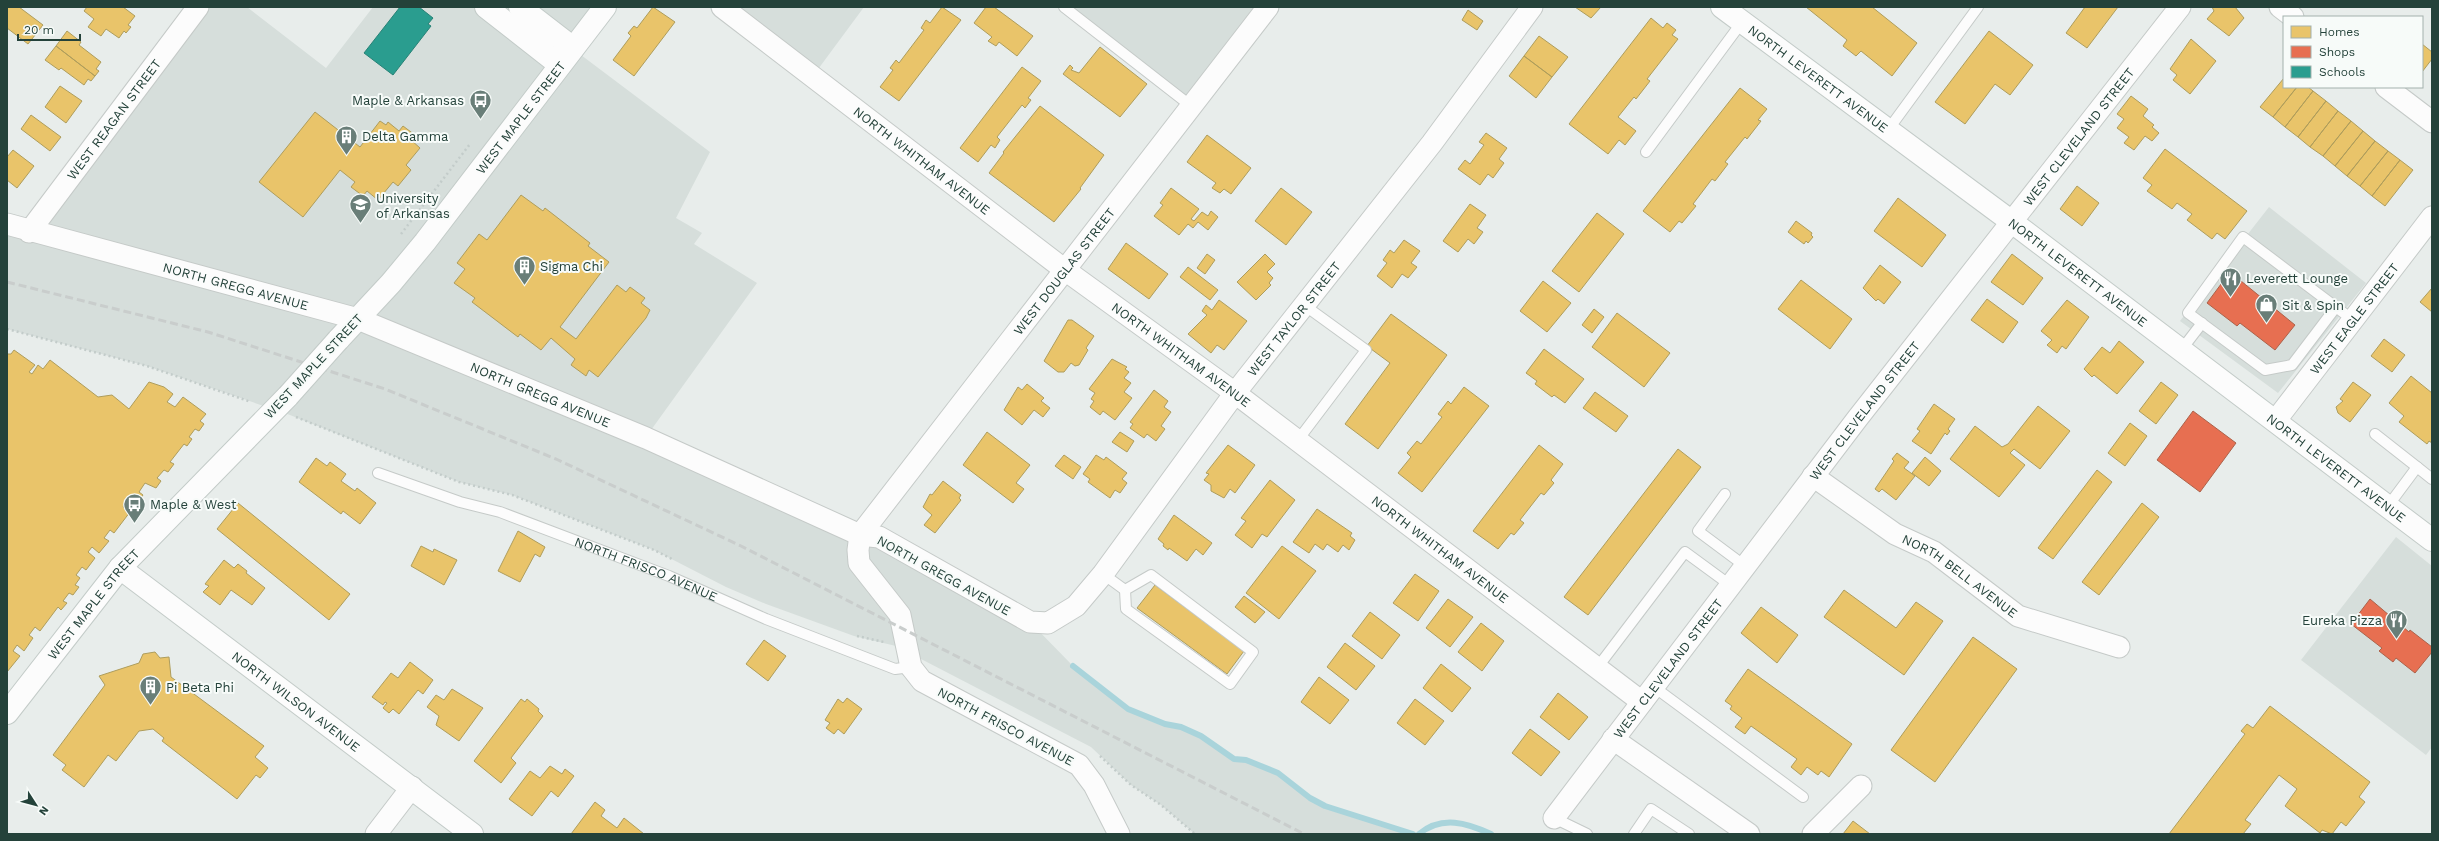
<svg xmlns="http://www.w3.org/2000/svg" width="2439" height="841" font-family="'Work Sans',sans-serif">
  <style>
    .built { fill: #d6dedb }
    .homes { fill: #e9c46a; stroke: #ae9d5c }
    .shops { fill: #e76f51; stroke: #ac624a }
    .schools { fill: #2a9d8f; stroke: #288276 }
    .lines { fill: none; stroke-linecap: round; stroke-linejoin: round }
    .stream { stroke: #a9d4db; stroke-width: 6 }
    .lane-casing { stroke: #c5cac8; stroke-width: 12 }
    .street-casing { stroke: #c5cac8; stroke-width: 23 }
    .secondary-casing { stroke: #c3cbc8; stroke-width: 24 }
    .path { stroke: #c3ccca; stroke-width: 2.5; stroke-dasharray: 2 3; stroke-linecap: butt }
    .lane { stroke: #fcfcfc; stroke-width: 10 }
    .street { stroke: #fcfcfc; stroke-width: 21 }
    .secondary { stroke: #fcfcfc; stroke-width: 22 }
    .rail { stroke: #c9cdcc; stroke-width: 3; stroke-dasharray: 8 4; stroke-linecap: butt }
    .secondary-bridge-casing { stroke: #c3cbc8; stroke-width: 24; stroke-linecap: butt }
    .secondary-bridge { stroke: #fcfcfc; stroke-width: 22 }
    .labels { text-anchor: middle; stroke-width: 4; stroke-linejoin: round; paint-order: stroke }
    .street-label { font-size: 13px; fill: #24423a; stroke: #f7fbf9 }
    .poi-label { font-size: 13px; fill: #24423a; stroke: #f7fbf9; text-anchor: start }
  </style>
  <rect width="100%" height="100%" fill="#e8edeb"/>
  <!-- built -->
  <path class="built" d="M198,7H247L326,68L373,7H605L573,49L710,152L676,218L702,233L694,244L757,283L646,437L834,523L1030,622L1073,666L1128,709L1165,724L1181,727L1201,736L1234,759L1246,760L1278,773L1310,798L1325,806L1413,834H1195L1161,805L1131,785L1091,747L896,646L854,636L766,604L726,587L654,550L512,495L459,482L290,415L147,366L7,329V224L29,232Z
    M722,7H864L813,76Z
    M1064,7H1268L1191,106Z
    M2269,207L2366,283L2278,393L2180,321Z
    M2396,537L2432,566V747L2426,755L2301,660Z"/>
  <!-- homes -->
  <path class="homes" d="M7,7H19L43,25L28,44L7,28Z
    M87,7H123L135,16L128,25L131,27L126,33L124,31L119,38L106,29L101,36L88,27L94,19L84,11Z
    M653,7L675,22L634,76L613,60L631,36L628,33L634,26L637,28Z
    M942,7L961,20L899,101L880,87L893,70L890,68L896,60L899,63L924,30L921,28L926,20L930,23Z
    M986,7H994L1033,36L1017,56L999,42L996,46L988,41L992,37L974,23Z
    M1575,7H1601L1591,18Z
    M1806,7H1872L1917,43L1892,76L1861,51L1856,56L1843,46L1847,40Z
    M2085,7H2118L2087,48L2066,33Z
    M2212,7H2235L2244,18L2229,36L2207,19L2214,11Z
    M1468,10L1483,21L1477,30L1462,20Z
    M1651,18L1663,28L1667,23L1676,30L1672,35L1678,39L1647,79L1650,81L1636,99L1634,97L1618,117L1636,131L1625,145L1619,140L1608,154L1569,124Z
    M67,31L81,42L79,45L101,62L96,69L99,71L95,76L56,46Z
    M1989,31L2033,65L2010,95L1995,84L1965,124L1935,102Z
    M1539,36L1568,57L1552,77L1524,56Z
    M2191,39L2216,61L2190,94L2173,80L2177,75L2170,69Z
    M2422,44L2432,52V59L2422,72Z
    M56,46L95,76L91,81L88,79L84,85L61,68L59,70L45,60Z
    M1100,47L1147,84L1120,117L1063,74L1070,65L1073,68L1071,70L1079,73Z
    M1524,56L1552,77L1536,98L1509,76Z
    M1022,67L1041,81L1028,98L1031,100L1025,108L1022,105L997,137L1000,140L995,148L991,145L978,162L960,148Z
    M2284,78V87H2297L2273,117L2260,107Z
    M60,86L82,101L66,123L45,107Z
    M2297,87H2308L2313,91L2285,127L2273,117Z
    M1740,88L1767,109L1758,120L1761,121L1747,139L1745,137L1725,162L1728,164L1715,181L1712,179L1693,204L1696,206L1682,223L1679,221L1670,232L1643,211Z
    M2313,91L2326,101L2298,137L2285,127Z
    M2131,96L2148,109L2143,116L2154,125L2152,127L2159,133L2152,141L2145,136L2134,150L2124,143L2129,137L2117,128L2124,119L2117,114Z
    M2326,101L2338,111L2310,147L2298,137Z
    M1040,106L1104,155L1080,188L1081,189L1054,222L989,173L1004,153L1003,152Z
    M2338,111L2351,121L2323,156L2310,147Z
    M315,112L360,147L380,121L386,125L388,122L399,131L403,126L415,135L411,140L420,148L406,165L411,170L398,186L393,182L378,200L367,191L363,196L351,187L355,182L340,170L303,217L259,182Z
    M31,115L61,137L50,151L21,129Z
    M2351,121L2363,131L2335,166L2323,156Z
    M2363,131L2375,141L2347,176L2335,166Z
    M1486,133L1507,148L1499,159L1504,163L1493,178L1488,174L1480,185L1458,169L1465,160L1470,164L1484,145L1479,142Z
    M1207,135L1251,168L1231,194L1224,189L1220,193L1212,188L1216,183L1187,162Z
    M2375,141L2388,151L2360,186L2347,176Z
    M2165,149L2247,211L2225,239L2217,233L2212,239L2187,220L2192,214L2177,203L2172,209L2147,191L2152,185L2143,178Z
    M13,150L34,166L17,188L7,180V157Z
    M2388,151L2400,160L2372,196L2360,186Z
    M2400,160L2413,170L2385,206L2372,196Z
    M2077,186L2099,203L2082,226L2060,209Z
    M1171,188L1199,209L1191,219L1194,221L1202,212L1208,216L1211,211L1218,217L1208,230L1198,222L1193,228L1188,224L1179,235L1154,216L1163,205L1160,203Z
    M1281,188L1312,212L1286,245L1255,221Z
    M521,195L543,211L545,208L590,243L588,246L609,262L560,327L576,339L617,285L626,292L630,287L645,298L641,303L650,310L646,318L598,377L589,370L586,376L571,365L575,359L551,338L541,350L520,334L518,337L472,302L475,298L454,283L465,269L457,263L479,234L487,240Z
    M1898,198L1946,235L1922,267L1874,231Z
    M1470,204L1486,215L1477,228L1483,232L1474,244L1468,239L1458,252L1443,241Z
    M1597,213L1624,234L1579,292L1552,271Z
    M1796,221L1812,233L1811,235L1813,237L1808,243L1806,241L1804,244L1788,232Z
    M1404,240L1420,251L1411,263L1417,267L1408,278L1402,274L1392,288L1377,276L1387,263L1383,260L1390,250L1394,253Z
    M1126,243L1168,274L1149,299L1108,269Z
    M1207,254L1215,260L1205,274L1197,268Z
    M1265,254L1275,264L1267,272L1273,278L1269,283L1271,285L1256,300L1237,282Z
    M2012,254L2043,278L2023,305L1991,282Z
    M1880,265L1901,282L1884,304L1878,299L1876,301L1863,288Z
    M1188,267L1218,290L1210,300L1180,277Z
    M1801,280L1852,319L1830,349L1778,309Z
    M1543,281L1571,303L1547,332L1520,311Z
    M2432,288V312L2420,302Z
    M1987,299L2018,322L2003,343L1971,320Z
    M1219,300L1247,321L1224,350L1217,345L1211,353L1188,334L1207,315L1202,311L1206,305L1212,310Z
    M2067,300L2089,317L2066,349L2062,346L2057,353L2047,345L2052,340L2041,331Z
    M1594,309L1604,317L1592,333L1582,325Z
    M1617,313L1670,353L1644,387L1592,347Z
    M1391,314L1447,355L1378,449L1345,424L1390,363L1367,346Z
    M1068,320H1072L1094,336L1086,348L1088,350L1079,365L1075,366L1071,363L1064,372H1058L1044,361Z
    M2384,339L2405,355L2392,372L2371,356Z
    M2119,341L2144,362L2117,394L2094,375L2092,377L2084,369L2102,347L2110,353Z
    M1544,349L1584,379L1565,403L1554,395L1552,397L1535,384L1537,381L1526,373Z
    M14,350L35,365L29,372L32,374L38,365L43,369L50,360L98,397L112,395L129,409L149,382L164,387L173,394L167,402L175,407L183,397L206,414L200,421L204,424L199,431L195,429L189,437L192,439L187,446L184,444L170,462L174,464L168,472L164,470L157,478L161,481L156,488L145,483L139,492L143,495L134,507L127,501L123,507L130,512L114,533L110,530L104,538L109,541L99,553L92,547L88,552L95,558L86,570L82,567L76,575L80,578L75,585L79,587L73,595L69,593L63,601L67,603L61,610L58,607L40,631L35,627L29,635L33,638L24,651L17,645L13,651L20,656L7,672V354H11Z
    M1112,359L1127,367L1125,369L1129,372L1124,378L1131,383L1124,392L1132,398L1115,420L1103,411L1100,415L1090,407L1094,401L1091,399L1095,393L1089,389Z
    M2411,376L2432,393V443L2429,441L2427,444L2399,422L2404,416L2389,403Z
    M2161,382L2178,395L2156,424L2139,411Z
    M2353,382L2371,395L2350,422L2338,413L2336,407L2343,401L2340,399Z
    M1027,384L1044,398L1041,401L1050,408L1043,417L1034,410L1022,425L1004,410L1018,387L1022,390Z
    M1464,387L1489,406L1422,492L1398,473L1411,457L1407,453L1417,441L1421,444L1442,417L1438,414L1448,401L1451,404Z
    M1154,390L1168,401L1164,407L1171,412L1161,426L1165,429L1156,441L1147,434L1144,438L1130,428L1133,424L1130,422Z
    M1595,392L1628,416L1616,432L1583,408Z
    M1934,404L1955,419L1948,429L1950,431L1947,435L1945,433L1931,454L1912,441L1920,431L1917,429Z
    M2038,406L2070,431L2040,469L2014,449L2010,453L2025,465L1999,497L1950,459L1975,426L2002,447L2008,444Z
    M2130,423L2147,436L2125,466L2108,453Z
    M987,432L1030,465L1016,483L1024,489L1013,503L963,465Z
    M1120,432L1134,441L1127,452L1112,442Z
    M1228,445L1255,465L1235,493L1230,489L1224,498L1211,491V485L1204,480L1209,474L1206,473Z
    M1539,445L1563,464L1551,480L1554,483L1544,495L1541,493L1520,520L1524,523L1514,535L1511,533L1498,549L1473,531Z
    M1678,449L1701,467L1588,615L1564,597Z
    M1897,453L1909,462L1904,468L1915,476L1896,500L1882,489L1879,492L1875,489L1894,461L1892,459Z
    M1064,455L1081,467L1073,479L1055,466Z
    M1096,455L1104,460L1106,457L1127,473L1122,479L1127,483L1120,493L1115,490L1110,498L1088,482L1090,479L1083,474Z
    M1925,457L1941,471L1929,486L1912,473Z
    M316,458L327,466L330,462L346,474L341,481L355,491L357,488L376,503L360,524L343,511L341,514L299,482Z
    M2097,470L2112,482L2053,559L2038,548Z
    M1270,480L1295,500L1267,537L1262,534L1252,548L1235,535L1246,521L1241,518Z
    M943,481L961,495L959,498L961,500L935,533L924,525L932,515L923,507L930,494L932,495Z
    M238,503L350,594L329,620L217,529Z
    M2142,503L2159,517L2099,595L2082,582Z
    M1317,509L1352,533L1350,536L1355,540L1349,550L1343,545L1338,552L1327,544L1323,550L1315,544L1309,553L1293,542Z
    M1174,515L1212,543L1203,555L1196,549L1187,561L1169,548L1168,550L1163,546L1164,544L1158,539Z
    M518,531L545,547L540,557L535,554L520,582L498,571Z
    M421,546L433,552L434,549L457,560L444,585L411,566Z
    M1282,546L1316,571L1279,619L1246,593Z
    M224,560L234,568L238,564L247,571L246,573L265,588L252,605L231,590L220,605L203,592L209,586L205,584Z
    M1415,574L1439,591L1418,621L1393,603Z
    M1155,585L1244,651L1227,674L1137,608Z
    M1844,590L1896,628L1916,602L1943,621L1904,675L1824,617Z
    M1244,596L1265,612L1255,623L1235,607Z
    M1448,599L1473,617L1450,647L1426,628Z
    M1761,607L1798,635L1777,663L1741,633Z
    M1370,612L1400,635L1382,659L1352,636Z
    M1481,623L1504,641L1482,671L1458,652Z
    M1973,637L2017,669L1935,782L1891,750Z
    M764,640L786,656L768,681L746,664Z
    M1345,643L1375,666L1356,690L1327,667Z
    M155,652L160,658L169,657L171,677L264,746L255,757L268,768L260,778L256,775L237,799L162,741L164,738L153,729L139,731L116,761L108,755L84,787L62,770L66,765L53,755L105,685L99,676L139,663L143,654Z
    M410,662L433,680L423,694L418,690L399,714L393,709L389,713L383,708L387,703L385,702L383,705L372,697L391,673L398,678Z
    M1441,664L1471,688L1452,712L1423,688Z
    M1748,669L1852,744L1829,777L1821,771L1818,775L1807,767L1801,775L1791,767L1797,759L1751,726L1745,734L1735,727L1742,718L1730,709L1732,706L1725,701Z
    M1319,677L1349,700L1330,724L1301,702Z
    M452,689L483,708L459,741L436,725L439,716L427,707L436,695L444,700Z
    M1558,693L1588,717L1569,740L1540,717Z
    M847,698L862,709L844,734L838,729L834,734L826,728L830,723L825,720L838,699L843,703Z
    M521,699L525,702L527,699L539,709L538,711L543,716L511,758L516,763L501,783L474,761Z
    M1415,699L1444,721L1425,745L1397,723Z
    M2270,706L2370,782L2359,797L2365,802L2346,826L2341,822L2332,834L2322,830L2320,833L2285,806L2297,789L2279,775L2245,820L2251,824L2243,834H2169L2245,734L2241,731L2247,724L2253,728Z
    M1530,729L1560,752L1541,776L1512,753Z
    M550,766L562,774L565,769L574,776L558,797L551,791L532,816L509,799L530,771L540,778Z
    M595,802L605,810L601,816L617,828L624,818L644,834H571Z
    M1853,821L1870,834H1843Z"/>
  <!-- shops -->
  <path class="shops" d="M2230,272L2295,325L2275,350L2240,323L2237,326L2207,303Z
    M2193,411L2236,443L2200,492L2157,460Z
    M2370,599L2409,632L2410,630L2432,647V652L2415,673L2396,658L2393,662L2379,651L2382,648L2351,624Z"/>
  <!-- schools -->
  <path class="schools" d="M400,7H419L433,18L428,24L431,26L393,75L364,53Z"/>
  <g class="lines">
    <!-- stream -->
    <path class="stream" d="M1073,666L1128,709L1165,724L1181,727L1201,736L1234,759L1246,760L1278,773L1310,798L1325,806L1413,834
      M1419,834C1442,815 1467,823 1491,834"/>
    <defs>
      <g id="lane">
        <path d="M1064,7L1191,106"/>
        <path d="M1888,130L1978,7"/>
        <path d="M1646,152L1742,22"/>
        <path d="M2336,307L2292,365L2265,370L2188,313L2243,237L2353,320"/>
        <path d="M2182,349L2202,323"/>
        <path d="M2375,434L2417,467"/>
        <path d="M1298,440L1366,350L1304,305"/>
        <path id="s1" d="M378,473L460,502L500,512L669,576L766,619L895,669L911,667"/>
        <path d="M1725,494L1698,531L1745,566"/>
        <path d="M2388,506L2417,467L2432,479"/>
        <path d="M1103,574L1125,590"/>
        <path d="M1151,575L1253,652L1230,684L1126,609L1125,590Z"/>
        <path d="M1597,668L1685,552L1730,585"/>
        <path d="M1654,687L1803,797"/>
        <path d="M1554,818L1587,834"/>
        <path d="M1634,834L1651,809L1689,834"/>
      </g>
      <g id="street">
        <path id="s2" d="M722,7L1065,270L1235,393L1642,702"/>
        <path d="M2280,7L2293,17"/>
        <path d="M2386,87L2432,122"/>
        <path id="s3" d="M7,224L358,319L646,438L860,535L879,537L1030,622L1048,623L1076,606L1103,574L1235,393L1432,143L1532,7"/>
        <path id="s4" d="M29,232L198,7"/>
        <path id="s5" d="M2276,420L2432,217"/>
        <path id="s6" d="M1813,476L1895,534L1934,552L2018,616L2119,647"/>
        <path d="M1613,739L1749,834"/>
        <path id="s7" d="M1554,818L1857,419L2180,7"/>
        <path d="M376,834L412,787"/>
        <path id="s8" d="M1119,834L1094,785L1079,765L922,681L911,667L900,615L859,563L858,550L860,535L1268,7"/>
        <path d="M1813,834L1861,786"/>
      </g>
      <g id="secondary">
        <path d="M486,7L560,65"/>
        <path d="M520,7L573,48"/>
        <path id="s9" d="M1722,7L2012,222L2432,540"/>
        <path id="s10" d="M338,340L391,283L425,242L605,7"/>
        <path id="s11" d="M120,568L472,834"/>
        <path id="s12" d="M7,713L120,568L288,396"/>
      </g>
    </defs>
    <!-- lane casing -->
    <use href="#lane" class="lane-casing"/>
    <!-- street casing -->
    <use href="#street" class="street-casing"/>
    <!-- secondary casing -->
    <use href="#secondary" class="secondary-casing"/>
    <!-- path -->
    <path class="path" d="M401,234L470,144
      M7,329L147,366L251,402
      M296,417L459,482L512,495L654,550L672,559
      M857,636L884,642
      M1100,756L1131,785L1161,805L1195,834"/>
    <!-- lane -->
    <use href="#lane" class="lane"/>
    <!-- street -->
    <use href="#street" class="street"/>
    <!-- secondary -->
    <use href="#secondary" class="secondary"/>
    <!-- rail -->
    <path class="rail" d="M7,282L208,332L385,389L556,459L741,546L1304,834"/>
    <defs>
      <path id="secondary-bridge" d="M288,396L338,340"/>
    </defs>
    <!-- secondary-bridge casing -->
    <use href="#secondary-bridge" class="secondary-bridge-casing"/>
    <!-- secondary-bridge -->
    <use href="#secondary-bridge" class="secondary-bridge"/>
  </g>
  <!-- icons -->
  <defs>
    <symbol id="bus-pin" viewBox="-11 -11 22 30"><path d="M0 17L-7.5 6A9.5 9.5 0 1 1 7.5 6Z" fill="#697e78" stroke="#f7fbf9"/><path d="M-5-6H5V4H4V6H2V4H-2V6H-4V4H-5ZM-3.5-4V0h7V-4ZM-3.5 1.2v1.5H-2V1.2ZM2 1.2v1.5H3.5V1.2Z" fill="#fff"/></symbol>
    <symbol id="building-pin" viewBox="-11 -11 22 30"><path d="M0 17L-7.5 6A9.5 9.5 0 1 1 7.5 6Z" fill="#697e78" stroke="#f7fbf9"/><path d="M-4-6H4V6H1V3H-1V6H-4ZM-2.5-4.3h1.7v1.8h-1.7ZM.8-4.3h1.7v1.8H.8ZM-2.5-1h1.7V.8h-1.7ZM.8-1h1.7V.8H.8Z" fill="#fff"/></symbol>
    <symbol id="university-pin" viewBox="-11 -11 22 30"><path d="M0 17L-7.5 6A9.5 9.5 0 1 1 7.5 6Z" fill="#697e78" stroke="#f7fbf9"/><path d="M0-5L7-2L0 1L-7-2ZM-4 1L0 2.5L4 1V4Q0 6-4 4Z" fill="#fff"/></symbol>
    <symbol id="restaurant-pin" viewBox="-11 -11 22 30"><path d="M0 17L-7.5 6A9.5 9.5 0 1 1 7.5 6Z" fill="#697e78" stroke="#f7fbf9"/><path d="M-5-6h1v4h1v-4h1v4h1v-4h1v5L-1.5 .5V6h-2V.5L-5-1ZM5-6V6H3V1.5H1.5Q1.5-4 5-6Z" fill="#fff"/></symbol>
    <symbol id="shop-pin" viewBox="-11 -11 22 30"><path d="M0 17L-7.5 6A9.5 9.5 0 1 1 7.5 6Z" fill="#697e78" stroke="#f7fbf9"/><path d="M-5-2.5h2.3a2.7 3.5 0 0 1 5.4 0H5L5.5 6h-11ZM-1.5-2.5h3a1.5 2.3 0 0 0-3 0Z" fill="#fff"/></symbol>
  </defs>
  <g fill-rule="evenodd">
    <use href="#bus-pin" x="468" y="88" width="25" height="34"/>
    <use href="#building-pin" x="334" y="124" width="25" height="34"/>
    <use href="#university-pin" x="348" y="192" width="25" height="34"/>
    <use href="#building-pin" x="512" y="254" width="25" height="34"/>
    <use href="#restaurant-pin" x="2218" y="266" width="25" height="34"/>
    <use href="#shop-pin" x="2254" y="292" width="25" height="34"/>
    <use href="#bus-pin" x="122" y="492" width="25" height="34"/>
    <use href="#restaurant-pin" x="2384" y="608" width="25" height="34"/>
    <use href="#building-pin" x="138" y="674" width="25" height="34"/>
  </g>
  <g class="labels">
    <!-- street labels -->
    <g class="street-label">
      <text dy="5" stroke="none"><textPath href="#s9" startOffset="120">NORTH LEVERETT AVENUE</textPath></text>
      <text dy="5" stroke="none"><textPath href="#s10" startOffset="288">WEST MAPLE STREET</textPath></text>
      <text dy="5" stroke="none"><textPath href="#s4" startOffset="141">WEST REAGAN STREET</textPath></text>
      <text dy="5" stroke="none"><textPath href="#s7" startOffset="860">WEST CLEVELAND STREET</textPath></text>
      <text dy="5" stroke="none"><textPath href="#s2" startOffset="252">NORTH WHITHAM AVENUE</textPath></text>
      <text dy="5" stroke="none"><textPath href="#s8" startOffset="757">WEST DOUGLAS STREET</textPath></text>
      <text dy="5" stroke="none"><textPath href="#s9" startOffset="444">NORTH LEVERETT AVENUE</textPath></text>
      <text dy="5" stroke="none"><textPath href="#s3" startOffset="237">NORTH GREGG AVENUE</textPath></text>
      <text dy="5" stroke="none"><textPath href="#s3" startOffset="1514">WEST TAYLOR STREET</textPath></text>
      <text dy="5" stroke="none"><textPath href="#s5" startOffset="128">WEST EAGLE STREET</textPath></text>
      <text dy="5" stroke="none"><textPath href="#s2" startOffset="576">NORTH WHITHAM AVENUE</textPath></text>
      <text transform="translate(313 366) rotate(-47)" y="5">WEST MAPLE STREET</text>
      <text dy="5" stroke="none"><textPath href="#s3" startOffset="561">NORTH GREGG AVENUE</textPath></text>
      <text dy="5" stroke="none"><textPath href="#s7" startOffset="512">WEST CLEVELAND STREET</textPath></text>
      <text dy="5" stroke="none"><textPath href="#s9" startOffset="768">NORTH LEVERETT AVENUE</textPath></text>
      <text dy="5" stroke="none"><textPath href="#s2" startOffset="900">NORTH WHITHAM AVENUE</textPath></text>
      <text dy="5" stroke="none"><textPath href="#s1" startOffset="285">NORTH FRISCO AVENUE</textPath></text>
      <text transform="translate(944 575) rotate(29)" y="5">NORTH GREGG AVENUE</text>
      <text dy="5" stroke="none"><textPath href="#s6" startOffset="178">NORTH BELL AVENUE</textPath></text>
      <text dy="5" stroke="none"><textPath href="#s12" startOffset="139">WEST MAPLE STREET</textPath></text>
      <text dy="5" stroke="none"><textPath href="#s7" startOffset="188">WEST CLEVELAND STREET</textPath></text>
      <text dy="5" stroke="none"><textPath href="#s11" startOffset="221">NORTH WILSON AVENUE</textPath></text>
      <text transform="translate(1006 726) rotate(28)" y="5">NORTH FRISCO AVENUE</text>
    </g>
    <!-- poi labels -->
    <g class="poi-label">
      <text x="464" y="105" text-anchor="end">Maple &amp; Arkansas</text>
      <text x="362" y="141">Delta Gamma</text>
      <text x="376" y="203">University<tspan x="376" dy="15">of Arkansas</tspan></text>
      <text x="540" y="271">Sigma Chi</text>
      <text x="2246" y="283">Leverett Lounge</text>
      <text x="2282" y="310">Sit &amp; Spin</text>
      <text x="150" y="509">Maple &amp; West</text>
      <text x="2382" y="625" text-anchor="end">Eureka Pizza</text>
      <text x="166" y="692">Pi Beta Phi</text>
    </g>
  </g>
  <!-- border -->
  <rect width="2439" height="841" fill="none" stroke="#24423a" stroke-width="16"/>
  <!-- legend -->
  <rect x="2283" y="16" width="140" height="72" fill="#f7fbf9" stroke="#a3b1ad"/>
  <rect x="2291" y="26" width="20" height="12" fill="#e9c46a" stroke="#a3b1ad"/>
  <text x="2319" y="36" font-size="12" fill="#24423a">Homes</text>
  <rect x="2291" y="46" width="20" height="12" fill="#e76f51" stroke="#a3b1ad"/>
  <text x="2319" y="56" font-size="12" fill="#24423a">Shops</text>
  <rect x="2291" y="66" width="20" height="12" fill="#2a9d8f" stroke="#a3b1ad"/>
  <text x="2319" y="76" font-size="12" fill="#24423a">Schools</text>
  <!-- north arrow -->
  <g transform="translate(36 805) rotate(126)" stroke="#f7fbf9" stroke-width="3" paint-order="stroke">
  <path d="M0-3L7 15L0 10L-7 15Z" fill="#24423a"/>
  <text y="-6" font-size="11" font-weight="bold" text-anchor="middle" fill="#24423a">N</text>
  </g>
  <!-- scale -->
  <path d="M18 34v6h62v-6" fill="none" stroke="#24423a" stroke-width="2"/>
  <text x="24" y="34" font-size="12" fill="#24423a" stroke="#f7fbf9" stroke-width="3" paint-order="stroke">20 m</text>
</svg>
